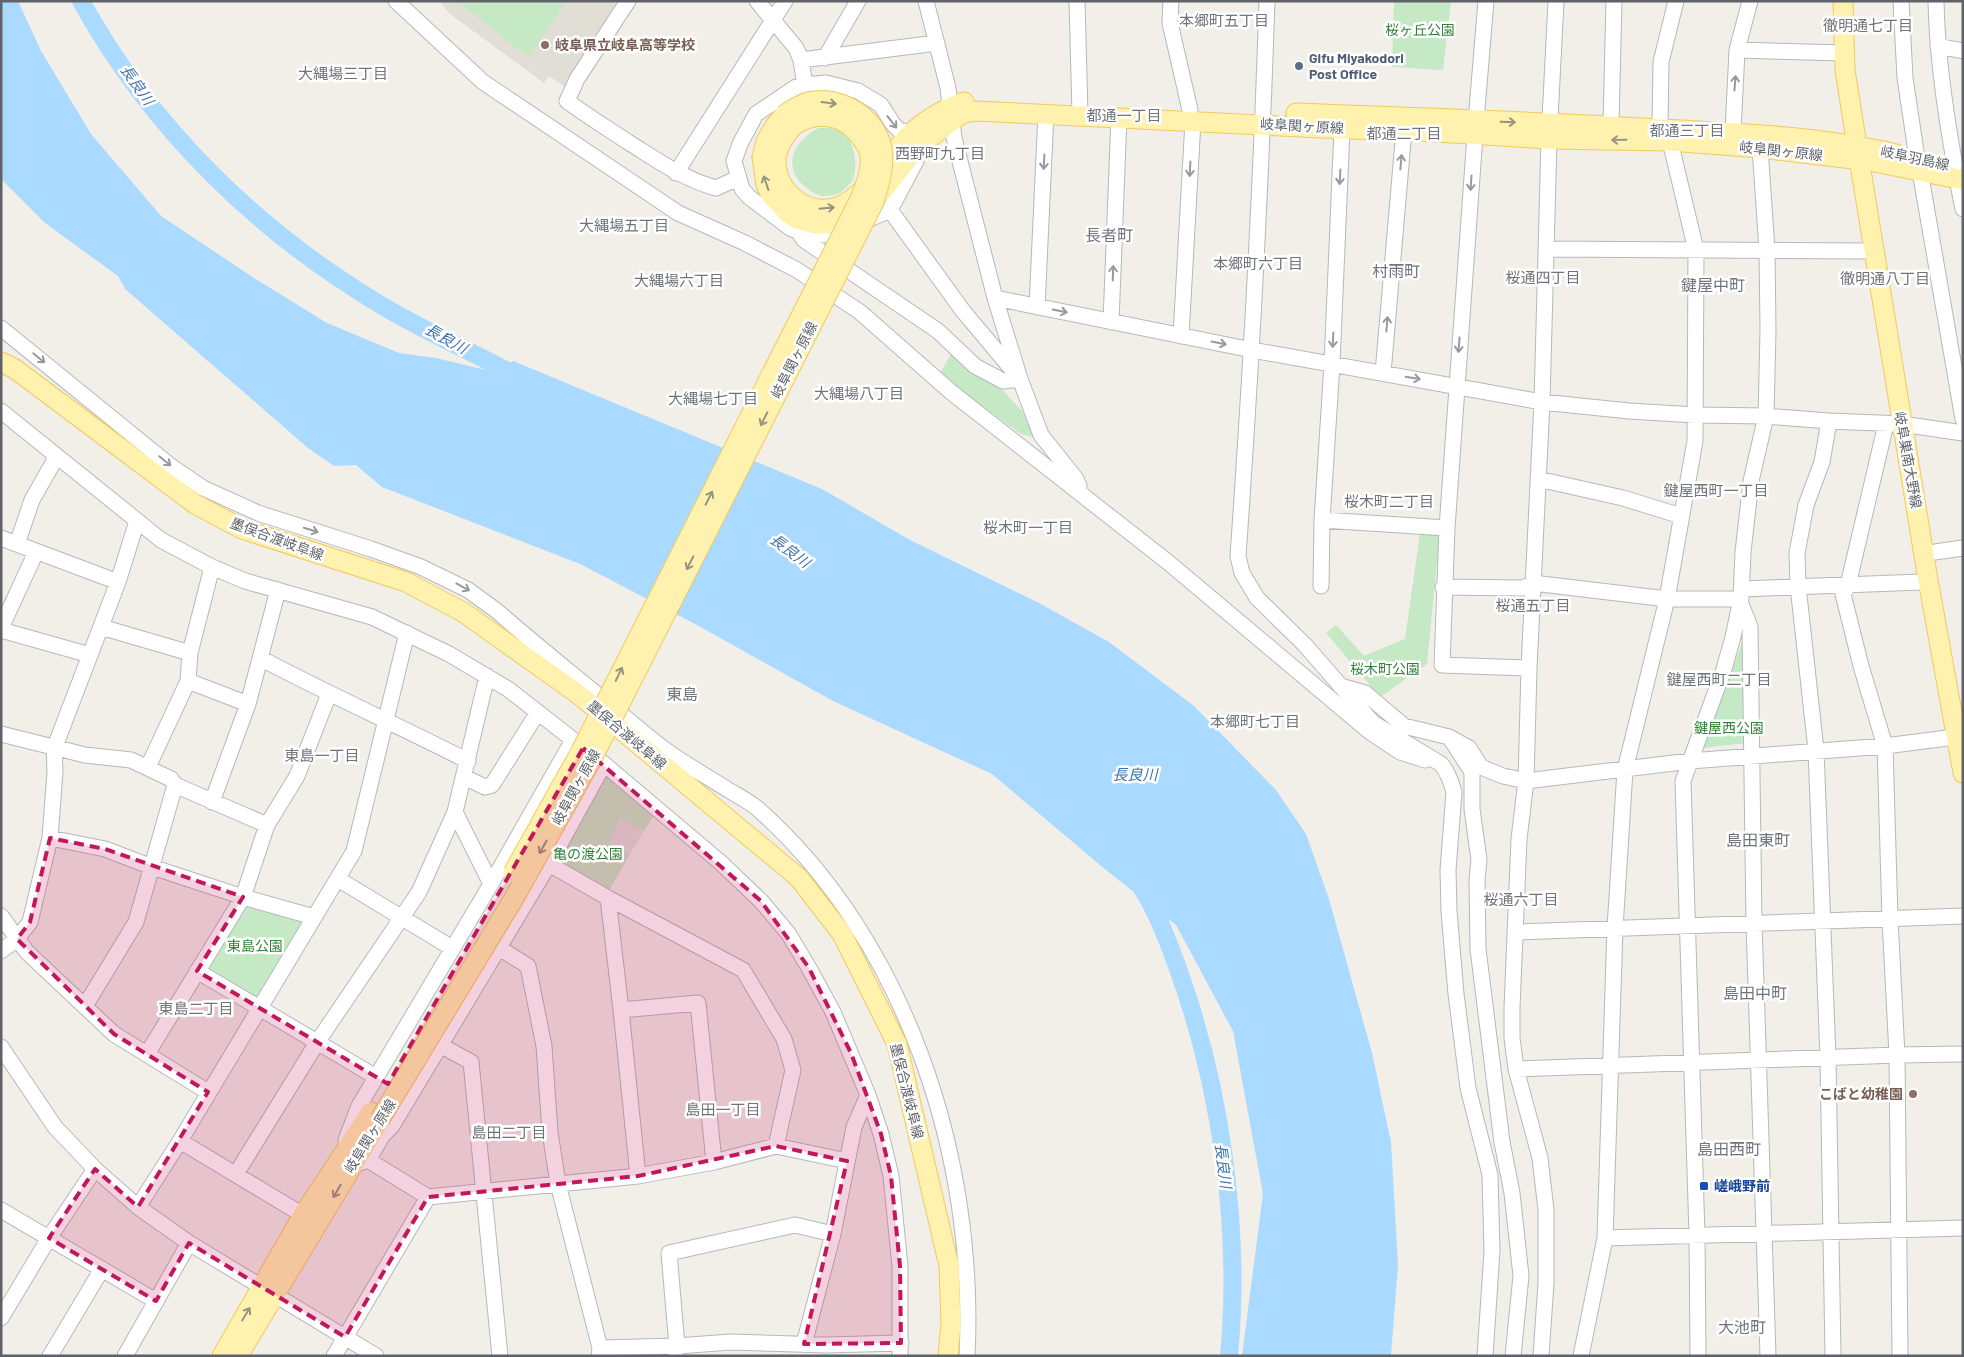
<svg xmlns="http://www.w3.org/2000/svg" width="1964" height="1357" font-family="Barlow,'Noto Sans JP',sans-serif">
  <style>
    .industrial { fill: #e0deda }
    .education { fill: #e1ded6 }
    .green { fill: #c5e8c5 }
    .water { fill: #aadaff }
    .lines { fill: none; stroke-linecap: round; stroke-linejoin: round }
    .river { stroke: #aadaff; stroke-width: 18 }
    .minor-casing { stroke: #b5b8bc; stroke-width: 17 }
    .major-casing { stroke: #f2c960; stroke-width: 21 }
    .minor { stroke: #fff; stroke-width: 15 }
    .major { stroke: #fff2af; stroke-width: 19 }
    .major-bridge-casing { stroke: #f2c960; stroke-width: 21; stroke-linecap: butt }
    .major-bridge { stroke: #fff2af; stroke-width: 19 }
    .oneway { stroke: #979a9d }
    .oneway2 { stroke: #979581 }
    .marked { fill: #c2185b; fill-opacity: 0.2; stroke: #c2185b; stroke-width: 4; stroke-dasharray: 10 6; stroke-linejoin: round }
    .education-dot { fill: #8d6e63; stroke: #fff; stroke-width: 2 }
    .service-dot { fill: #5c6f8a; stroke: #fff; stroke-width: 2 }
    .transit-dot { fill: #1a4fb4; stroke: #fff; stroke-width: 2 }
    .labels { text-anchor: middle; stroke-width: 5; stroke-linejoin: round; paint-order: stroke }
    .park-label { font-size: 14px; fill: #348238; stroke: #fff }
    .education-label { font-size: 14px; font-weight: bold; fill: #785e54; stroke: #fff; text-anchor: start }
    .service-label { font-size: 14px; font-weight: bold; fill: #4e5e75; stroke: #fff; text-anchor: start }
    .street-label { font-size: 14px; fill: #5f6368; stroke: #fff }
    .transit-label { font-size: 14px; font-weight: bold; fill: #164399; stroke: #fff; text-anchor: start }
    .neighbourhood-label { font-size: 15px; fill: #70757a; stroke: #fff }
    .water-label { font-size: 15px; font-style: italic; fill: #4174aa; stroke: #fff }
    .quarter-label { font-size: 16px; fill: #70757a; stroke: #fff }
  </style>
  <rect width="100%" height="100%" fill="#f1efe8"/>
  <!-- industrial -->
  <path class="industrial" d="M621,818L644,831L630,854L609,842Z"/>
  <!-- education -->
  <path class="education" d="M439,1H626L568,89L549,76L544,83L450,14Z"/>
  <!-- green -->
  <path class="green" d="M457,1H566L529,57Z
    M1394,1H1451L1443,70L1392,67Z
    M819,128C828,128 838,128 845,135C855,144 858,166 853,179C851,184 844,189 840,193C835,194 826,197 821,196C814,194 806,188 801,183C782,163 797,138 819,128Z
    M951,354L992,379L1022,411L1037,438L1021,434L939,375Z
    M1440,532L1427,664L1380,697L1326,633L1336,625L1364,656L1405,639L1420,533Z
    M1746,632V743L1703,748Z
    M609,775L652,810L653,817L644,831L621,819L609,842L630,854L610,889L604,891L557,860L604,776Z
    M247,903L304,919L305,923L259,1000L204,969Z"/>
  <!-- water -->
  <path class="water" d="M1,1H18L41,51L91,134L161,216L254,278L327,323L399,353L436,358L494,372L513,361L822,489L910,540L1039,603L1109,642L1194,706L1276,790L1306,834L1329,899L1372,1053L1391,1142L1398,1265L1391,1356H1242L1263,1194L1233,1031L1176,925L1106,870L992,774L833,701L697,625L580,564L382,487L356,465L334,466L308,448L125,289L118,276L45,223L1,179Z"/>
  <g class="lines">
    <!-- river -->
    <path class="river" d="M81,1C151,128 257,231 381,305C427,333 476,353 522,379
      M1141,887C1157,911 1167,939 1177,966C1221,1086 1241,1229 1229,1356"/>
    <defs>
      <path id="minor" d="M396,1L483,82L678,213L745,243L797,270L860,312L951,392L1169,563L1370,732L1400,752L1425,760
        M628,1L577,79L567,101C587,116 607,128 628,142C657,160 683,179 716,188L738,178
        M757,1L796,48L801,60L805,85
        M926,1L948,88L954,138L995,298L1020,379L1041,435L1076,479L1079,486
        M1077,1L1080,114
        M1171,1L1170,23L1190,110
        M1267,1C1261,186 1251,371 1238,556L1242,573L1257,598L1305,645L1373,723L1441,764C1448,772 1451,781 1454,792L1448,870L1449,911L1456,994L1468,1088L1490,1175L1492,1251L1485,1356
        M1901,1L1905,78L1917,158
        M1936,1C1937,57 1945,111 1955,166
        M1938,46L1963,51
        M1737,50L1844,53
        M825,58L858,1
        M801,60L937,43
        M1476,121L1486,1
        M1611,125L1614,1
        M1660,129L1661,62L1676,1
        M913,132L900,131L893,124L881,105L858,91L826,83L805,85L796,87L756,114L740,144L734,161L742,189L749,197L790,228L799,232L813,236L837,233L890,210L963,311L1020,379
        M1733,132L1737,50L1750,1
        M1475,135L1447,528L1442,665L1529,668
        M1920,171L1963,419
        M676,173L785,1
        M1957,179L1963,209
        M890,210L916,161L918,150
        M800,234L804,240L938,331L975,366L1003,381L1020,379
        M1546,249L1874,251
        M995,298L1252,350L1542,402L1629,411L1696,415L1766,416L1829,421L1902,424L1963,433
        M1037,307L1046,113
        M1111,322L1119,117
        M1,328L172,467L203,488L258,513L371,549L421,567L468,590L497,611C532,642 569,671 605,701C627,718 648,738 671,754C690,767 711,779 730,791C740,797 750,802 758,809C907,941 977,1160 967,1356
        M1181,336L1193,121
        M1383,373L1404,130
        M1,411L161,540L212,567L245,581L372,617L449,654L508,689L604,764L720,862L761,901L788,933L809,968L833,1012L868,1095L881,1134L891,1176L900,1266V1356
        M1829,421L1822,462L1806,505L1797,553L1798,586L1816,750L1828,1058L1833,1356
        M1886,424L1848,585L1843,594L1861,666L1885,746L1890,919L1897,1055L1900,1356
        M1538,479L1623,498L1681,516
        M1322,520L1447,528
        M1,538L118,582
        M17,544L32,500L57,456
        M1935,552L1963,548
        M1321,586L1322,520L1332,364L1342,129
        M1443,587L1523,588L1533,583L1667,599H1741
        M1742,589L1921,582L1928,580
        M1741,604L1750,627L1754,923L1768,1356
        M101,627L190,653
        M1,628L36,552
        M1,630L90,655
        M260,658C328,694 399,726 468,761
        M188,681L248,704
        M1340,686L1365,693L1404,726L1449,737L1469,748L1481,767L1503,776L1526,781L1690,761L1885,746L1963,736
        M1,734L85,755L131,760L171,779L175,785L267,825
        M1450,738L1472,772V809L1479,860L1477,880L1478,949L1502,1142L1512,1193L1521,1276L1513,1356
        M148,767L188,681L190,653L212,567
        M464,777L485,787L492,785L538,712
        M212,802L248,704L278,590
        M455,812L491,884
        M50,838L105,849L152,867L243,897L314,917
        M549,864L608,898L743,970L784,1039L793,1070L776,1146
        M338,879L452,948
        M608,898L621,1010L638,1176
        M1,916L27,952L114,1034L208,1092
        M1516,932L1963,916
        M499,948L528,966L544,1046L550,1132L558,1184L600,1348L599,1356
        M1,951L17,939L30,922L50,838L55,772L54,749L118,582L137,521
        M197,971L376,1077
        M85,1006L136,922L175,785
        M621,1010L698,1003L714,1162
        M440,1045L471,1062L500,1356
        M1,1047L55,1127L95,1169L138,1207L189,1243L376,1356
        M147,1054L243,897L267,825L297,776L329,694
        M1516,1069L1897,1055L1963,1054
        M346,1140L359,1106L491,884L573,740
        M180,1141L303,1215
        M368,1160L383,1135L392,1126L549,864L604,764
        M351,1166L368,1160L428,1197L638,1176L714,1162L776,1146L847,1161
        M236,1174L318,1041L419,892L455,812L487,676
        M138,1207L180,1141L354,851L407,633
        M1,1210L156,1301
        M1605,1238L1963,1228
        M1,1318L49,1238L95,1169
        M804,1344L833,1234L854,1127L868,1095
        M600,1348L677,1346L731,1342L826,1345L901,1343
        M50,1356L102,1269
        M125,1356L189,1243
        M334,1356L428,1197
        M676,1356L677,1346L669,1253L795,1225L833,1234
        M1541,1356L1546,1283V1210L1540,1158L1516,1069L1512,1038V1008L1519,839L1526,781L1529,668L1542,402L1549,139L1556,1
        M1581,1356L1605,1238L1615,928L1625,770L1667,599L1695,441L1696,250L1670,141
        M1698,1356L1697,1235L1683,781L1724,669L1733,637L1741,599L1743,552L1751,481L1766,416L1768,330L1767,250L1760,148"/>
      <path id="major" d="M1843,1L1845,70L1857,146L1928,580L1963,773
        M1296,113C1417,118 1538,121 1659,129C1738,133 1819,136 1896,154
        M784,115L775,126L766,141L762,157L766,185L772,196L788,213L797,219L815,224H827L837,223L856,212L879,195L918,146L963,113L976,111L1342,129L1404,130L1549,139L1670,141L1760,148L1870,161L1963,180
        M793,126C785,136 777,146 776,159C775,190 804,215 834,208C865,200 887,156 909,135C925,120 943,109 964,102
        M1,362L15,369L195,504L242,529L406,582L463,612L578,694L799,878L842,934L897,1044L949,1266L951,1325L948,1356
        M222,1356L303,1215L371,1112
        M238,1356L377,1125"/>
    </defs>
    <!-- minor casing -->
    <use href="#minor" class="minor-casing"/>
    <!-- major casing -->
    <use href="#major" class="major-casing"/>
    <!-- minor -->
    <use href="#minor" class="minor"/>
    <!-- major -->
    <use href="#major" class="major"/>
    <defs>
      <path id="major-bridge" d="M513,873L581,751L861,197C866,183 873,166 869,151C867,146 862,139 859,135C841,113 815,111 793,126
        M380,1119L513,900L593,757L874,202C879,185 885,168 882,149C877,117 839,94 808,102C799,105 791,110 784,115"/>
    </defs>
    <!-- major-bridge casing -->
    <use href="#major-bridge" class="major-bridge-casing"/>
    <!-- major-bridge -->
    <use href="#major-bridge" class="major-bridge"/>
  </g>
  <!-- one-way arrows -->
  <defs><path id="oneway-shaft" d="M-6 0H5M1.5-3L5.5 0L1.5 3" fill="none" stroke-width="1.6" stroke-linecap="round" stroke-linejoin="round" transform="scale(1.25)"/></defs>
  <g class="oneway">
    <use href="#oneway-shaft" transform="translate(1735 83) rotate(-86)"/>
    <use href="#oneway-shaft" transform="translate(892 122) rotate(52)"/>
    <use href="#oneway-shaft" transform="translate(1044 162) rotate(93)"/>
    <use href="#oneway-shaft" transform="translate(1401 162) rotate(-85)"/>
    <use href="#oneway-shaft" transform="translate(1190 169) rotate(93)"/>
    <use href="#oneway-shaft" transform="translate(1340 177) rotate(93)"/>
    <use href="#oneway-shaft" transform="translate(1471 183) rotate(94)"/>
    <use href="#oneway-shaft" transform="translate(1113 273) rotate(-88)"/>
    <use href="#oneway-shaft" transform="translate(1060 311) rotate(12)"/>
    <use href="#oneway-shaft" transform="translate(1387 324) rotate(-85)"/>
    <use href="#oneway-shaft" transform="translate(1333 340) rotate(93)"/>
    <use href="#oneway-shaft" transform="translate(1219 343) rotate(11)"/>
    <use href="#oneway-shaft" transform="translate(1459 345) rotate(94)"/>
    <use href="#oneway-shaft" transform="translate(39 358) rotate(39)"/>
    <use href="#oneway-shaft" transform="translate(1413 378) rotate(10)"/>
    <use href="#oneway-shaft" transform="translate(165 461) rotate(39)"/>
    <use href="#oneway-shaft" transform="translate(311 530) rotate(17)"/>
    <use href="#oneway-shaft" transform="translate(463 587) rotate(29)"/>
  </g>
  <g class="oneway2">
    <use href="#oneway-shaft" transform="translate(829 103) rotate(7)"/>
    <use href="#oneway-shaft" transform="translate(1508 122) rotate(2)"/>
    <use href="#oneway-shaft" transform="translate(1619 140) rotate(179)"/>
    <use href="#oneway-shaft" transform="translate(766 183) rotate(-109)"/>
    <use href="#oneway-shaft" transform="translate(827 208) rotate(-6)"/>
    <use href="#oneway-shaft" transform="translate(764 419) rotate(117)"/>
    <use href="#oneway-shaft" transform="translate(709 498) rotate(-63)"/>
    <use href="#oneway-shaft" transform="translate(690 563) rotate(117)"/>
    <use href="#oneway-shaft" transform="translate(619 674) rotate(-64)"/>
    <use href="#oneway-shaft" transform="translate(543 847) rotate(119)"/>
    <use href="#oneway-shaft" transform="translate(337 1191) rotate(120)"/>
    <use href="#oneway-shaft" transform="translate(246 1314) rotate(-59)"/>
  </g>
  <!-- marked area -->
  <path class="marked" d="M583,748L761,901L809,968L851,1053L881,1134L891,1176L900,1266L901,1343L804,1344L847,1161L776,1146L638,1176L428,1197L345,1337L189,1243L156,1301L49,1238L95,1169L138,1207L208,1092L114,1034L17,939L30,922L50,838L105,849L243,897L197,971L388,1084Z"/>
  <!-- markers -->
  <g class="education-dot">
    <circle cx="545" cy="45" r="5"/>
    <circle cx="1913" cy="1094" r="5"/>
  </g>
  <circle class="service-dot" cx="1299" cy="66" r="5"/>
  <rect class="transit-dot" x="1699" y="1181" width="10" height="10" rx="2.5"/>
  <g class="labels">
    <!-- park labels -->
    <g class="park-label">
      <text x="1420" y="35">桜ヶ丘公園</text>
      <text x="1385" y="674">桜木町公園</text>
      <text x="1729" y="733">鍵屋西公園</text>
      <text x="588" y="859">亀の渡公園</text>
      <text x="255" y="951">東島公園</text>
    </g>
    <!-- education labels -->
    <g class="education-label">
      <text x="555" y="50">岐阜県立岐阜高等学校</text>
      <text x="1903" y="1099" text-anchor="end">こばと幼稚園</text>
    </g>
    <!-- service labels -->
    <g class="service-label">
      <text x="1309" y="63">Gifu Miyakodori<tspan x="1309" dy="16">Post Office</tspan></text>
    </g>
    <!-- street labels -->
    <g class="street-label">
      <text transform="translate(1302 126) rotate(3)" y="5">岐阜関ヶ原線</text>
      <text transform="translate(1781 151) rotate(6)" y="5">岐阜関ヶ原線</text>
      <text transform="translate(1915 158) rotate(12)" y="5">岐阜羽島線</text>
      <text transform="translate(794 360) rotate(-63)" y="5">岐阜関ヶ原線</text>
      <text transform="translate(1908 460) rotate(80)" y="5">岐阜巣南大野線</text>
      <text transform="translate(277 539) rotate(20)" y="5">墨俣合渡岐阜線</text>
      <text transform="translate(627 735) rotate(40)" y="5">墨俣合渡岐阜線</text>
      <text transform="translate(576 787) rotate(-61)" y="5">岐阜関ヶ原線</text>
      <text transform="translate(907 1091) rotate(76)" y="5">墨俣合渡岐阜線</text>
      <text transform="translate(370 1136) rotate(-58)" y="5">岐阜関ヶ原線</text>
    </g>
    <!-- transit labels -->
    <g class="transit-label">
      <text x="1714" y="1191">嵯峨野前</text>
    </g>
    <!-- neighbourhood labels -->
    <g class="neighbourhood-label">
      <text x="1224" y="26">本郷町五丁目</text>
      <text x="1868" y="31">徹明通七丁目</text>
      <text x="343" y="79">大縄場三丁目</text>
      <text x="1124" y="121">都通一丁目</text>
      <text x="1687" y="136">都通三丁目</text>
      <text x="1404" y="139">都通二丁目</text>
      <text x="940" y="159">西野町九丁目</text>
      <text x="624" y="231">大縄場五丁目</text>
      <text x="1258" y="269">本郷町六丁目</text>
      <text x="1543" y="283">桜通四丁目</text>
      <text x="1885" y="284">徹明通八丁目</text>
      <text x="679" y="286">大縄場六丁目</text>
      <text x="859" y="399">大縄場八丁目</text>
      <text x="713" y="404">大縄場七丁目</text>
      <text x="1716" y="496">鍵屋西町一丁目</text>
      <text x="1389" y="507">桜木町二丁目</text>
      <text x="1028" y="533">桜木町一丁目</text>
      <text x="1533" y="611">桜通五丁目</text>
      <text x="1719" y="685">鍵屋西町二丁目</text>
      <text x="1255" y="727">本郷町七丁目</text>
      <text x="322" y="761">東島一丁目</text>
      <text x="1521" y="905">桜通六丁目</text>
      <text x="196" y="1014">東島二丁目</text>
      <text x="723" y="1115">島田一丁目</text>
      <text x="509" y="1138">島田二丁目</text>
    </g>
    <!-- water labels -->
    <g class="water-label">
      <text transform="translate(137 85) rotate(55)" y="5">長良川</text>
      <text transform="translate(446 339) rotate(29)" y="5">長良川</text>
      <text transform="translate(790 551) rotate(37)" y="5">長良川</text>
      <text x="1135" y="780">長良川</text>
      <text transform="translate(1223 1166) rotate(83)" y="5">長良川</text>
    </g>
    <!-- quarter labels -->
    <g class="quarter-label">
      <text x="1109" y="241">長者町</text>
      <text x="1396" y="277">村雨町</text>
      <text x="1713" y="291">鍵屋中町</text>
      <text x="682" y="700">東島</text>
      <text x="1758" y="846">島田東町</text>
      <text x="1755" y="999">島田中町</text>
      <text x="1729" y="1155">島田西町</text>
      <text x="1742" y="1333">大池町</text>
    </g>
  </g>
  <!-- border -->
  <rect width="1964" height="1357" fill="none" stroke="#5f6368" stroke-width="5"/>
</svg>
